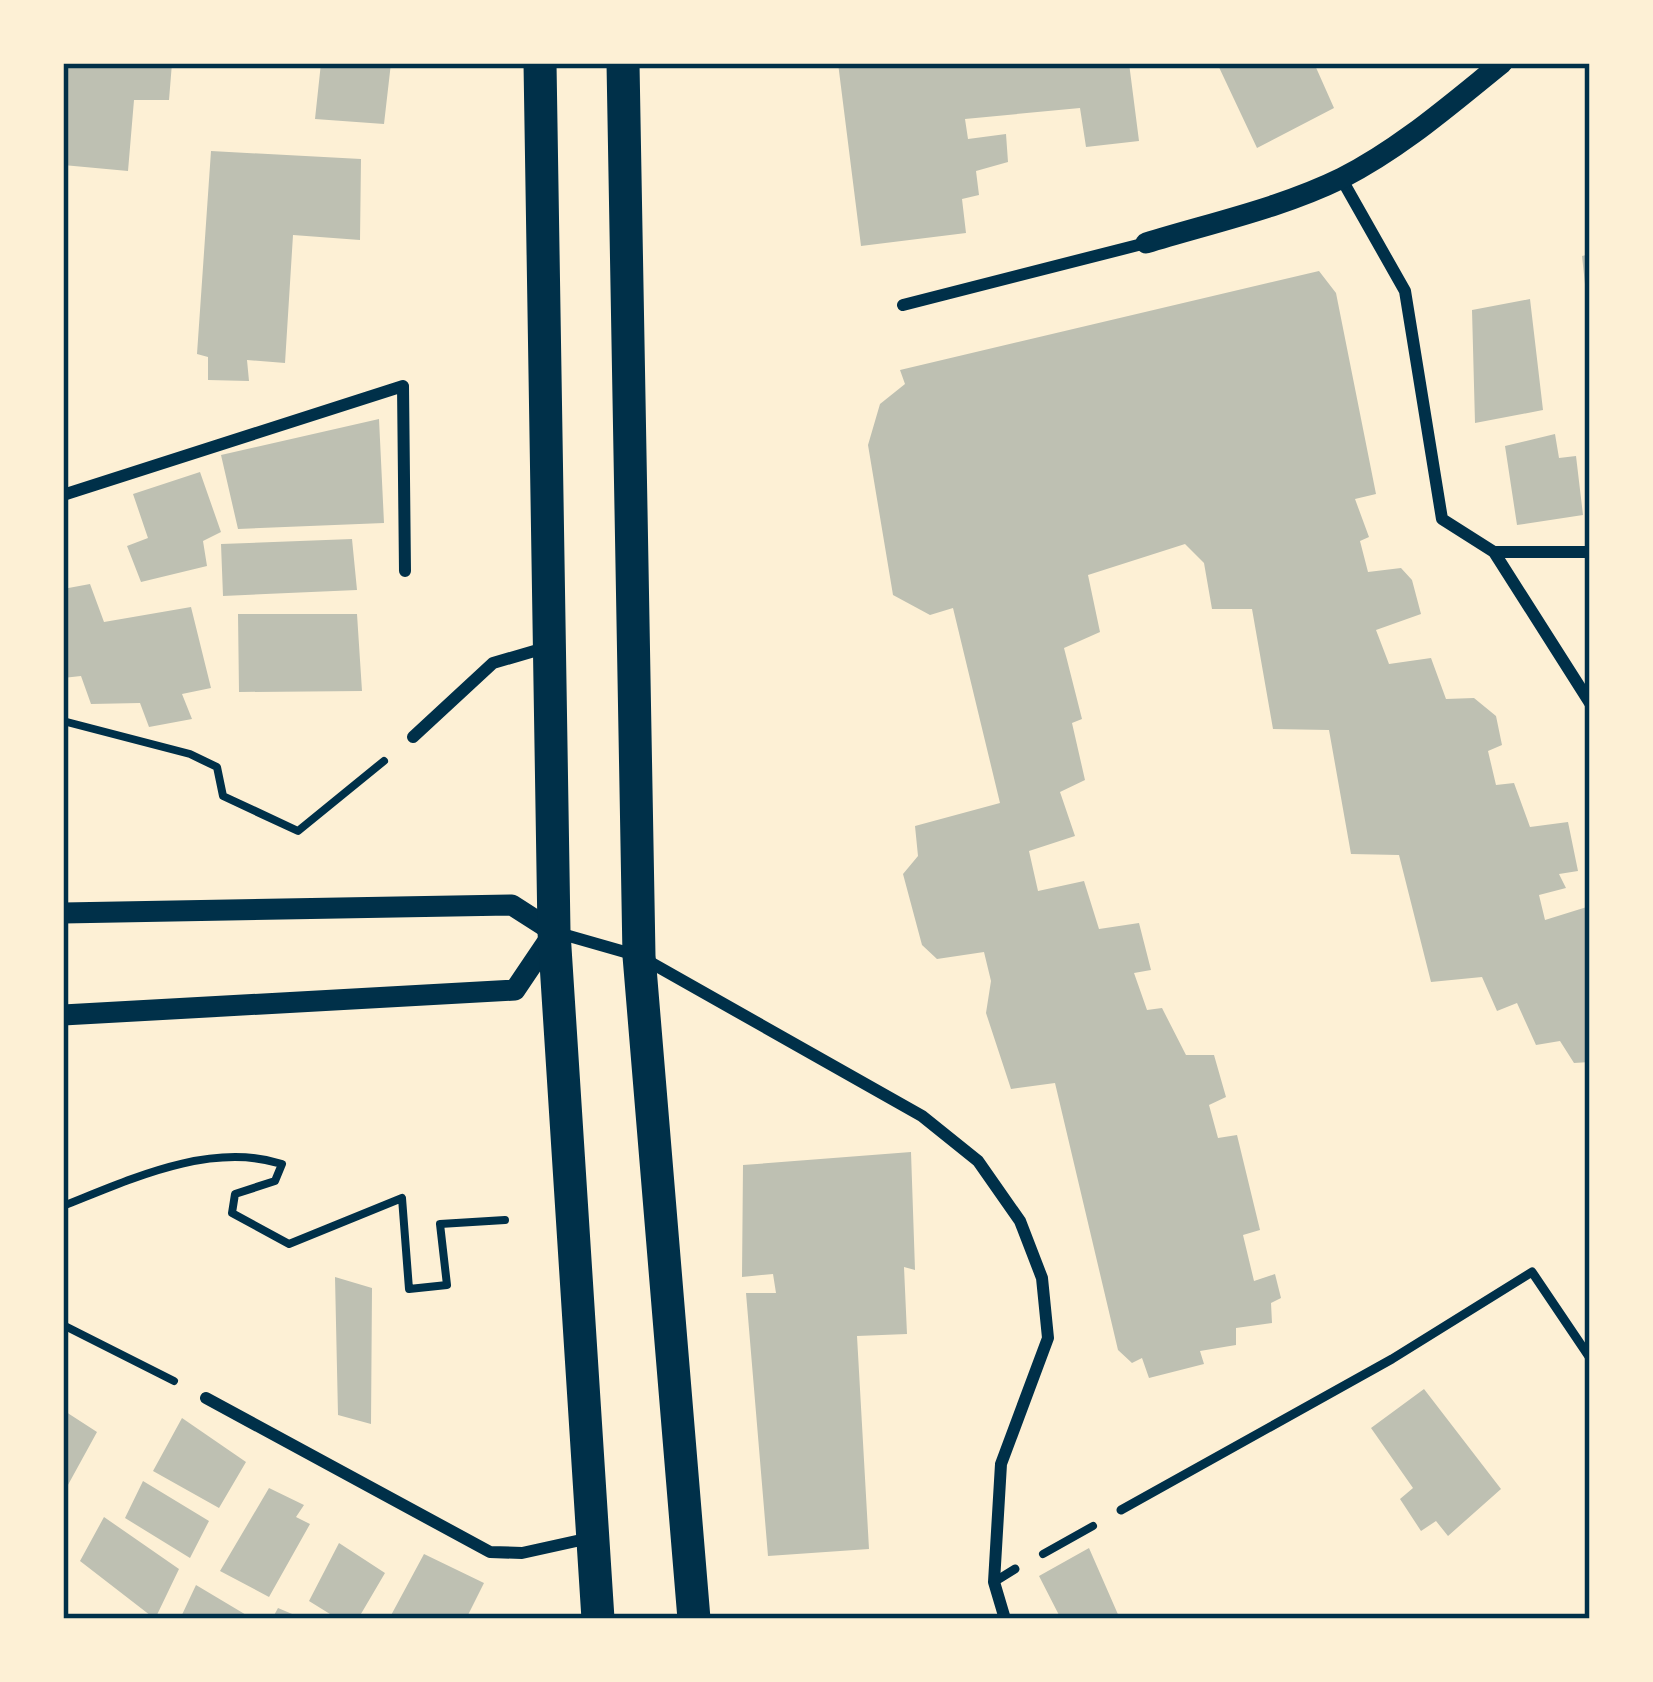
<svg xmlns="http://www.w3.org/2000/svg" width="1653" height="1682" font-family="'Sofia Sans Condensed',sans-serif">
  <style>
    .building { fill: #bec0b2 }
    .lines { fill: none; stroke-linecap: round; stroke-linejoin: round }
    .path { stroke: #003049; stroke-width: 8 }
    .service { stroke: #003049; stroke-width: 9 }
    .minor { stroke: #003049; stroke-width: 12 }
    .tertiary { stroke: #003049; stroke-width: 21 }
    .trunk { stroke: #003049; stroke-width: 33 }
    .neatline { fill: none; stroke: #003049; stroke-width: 4.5 }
  </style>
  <rect width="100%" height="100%" fill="#fdf0d5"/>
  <!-- building -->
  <path class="building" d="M68,63H172L169,100H134L128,171L63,165Z
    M321,63H391L384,124L315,119Z
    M838,63H1129L1139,141L1086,147L1080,108L965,119L968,139L1006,134L1008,162L976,171L979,195L962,199L966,233L861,246Z
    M1217,63H1314L1334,108L1257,148Z
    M211,151L361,159L360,240L293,235L285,363L247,360L249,381L208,380V357L197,354Z
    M1590,254V303H1587L1582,256Z
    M1319,271L1336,293L1376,494L1355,499L1369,537L1360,541L1368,572L1401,568L1412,580L1421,614L1376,630L1389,664L1431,658L1446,699L1474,698L1496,716L1502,745L1488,751L1496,785L1514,783L1530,827L1568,822L1578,871L1559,874L1566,888L1539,895L1545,920L1590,906V1062L1574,1063L1560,1041L1536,1045L1517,1003L1497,1011L1482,977L1431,982L1399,855L1351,854L1329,730L1273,729L1252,609H1212L1204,563L1185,544L1088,575L1100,632L1064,648L1082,719L1072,723L1085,780L1060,792L1075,836L1029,851L1038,891L1084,881L1099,929L1139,923L1151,970L1134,973L1147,1010L1162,1008L1186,1055H1214L1226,1097L1209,1105L1218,1138L1237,1135L1260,1230L1243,1235L1254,1281L1275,1274L1281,1298L1271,1303L1272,1323L1236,1328V1345L1200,1351L1204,1364L1149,1378L1142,1358L1132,1363L1118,1350L1055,1083L1011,1089L986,1013L991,981L984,952L937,959L922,945L903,874L918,856L915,826L1000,803L953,608L930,615L893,595L868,445L880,404L905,384L900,370Z
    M1530,299L1543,410L1475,423L1472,310Z
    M379,419L384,523L238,529L221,455Z
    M1555,434L1559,458L1576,456L1583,515L1517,525L1505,446Z
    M200,472L221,532L203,541L207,566L141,582L127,546L148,538L133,494Z
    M352,539L357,590L223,596L221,544Z
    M90,584L104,622L191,607L211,688L182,694L192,719L149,727L140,703L91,704L81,676L63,678V589Z
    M238,614H357L362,691L239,692Z
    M911,1152L915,1270L904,1267L907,1334L857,1336L869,1549L768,1556L746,1293H776L773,1274L742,1277L743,1165Z
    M335,1277L372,1288L371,1424L338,1415Z
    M1424,1389L1501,1489L1448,1536L1436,1521L1421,1531L1400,1499L1413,1488L1371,1428Z
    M63,1410L97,1432L63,1494Z
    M182,1418L246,1462L219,1508L153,1471Z
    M143,1481L209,1521L190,1558L125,1518Z
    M269,1488L304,1505L296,1517L310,1524L269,1597L220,1571Z
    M104,1517L179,1569L155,1619L80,1561Z
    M339,1543L385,1573L358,1619H338L309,1601Z
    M1089,1548L1120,1619H1061L1039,1576Z
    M424,1554L484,1583L466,1619H389Z
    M196,1585L253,1619H180Z
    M278,1608L304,1619H272Z"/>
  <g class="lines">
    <!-- path -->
    <path class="path" d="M63,721L190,754L217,767L223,796L298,831L384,761
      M63,1206C129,1180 210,1141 282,1164L275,1181L235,1194L232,1213L289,1244L402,1198L409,1289L447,1285L440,1224L505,1220
      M63,1325L174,1381
      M1043,1554L1093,1526"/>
    <!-- service -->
    <path class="service" d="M1121,1510L1392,1359L1532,1272L1590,1358
      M994,1582L1015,1569"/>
    <!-- minor -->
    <path class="minor" d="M1341,178L1405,291L1442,519L1494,552L1590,703
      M903,305L1146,243
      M63,495L403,386L405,571
      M1494,552H1590
      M413,737L493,663L548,647
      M555,932L639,956L922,1116L978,1161L1020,1221L1042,1278L1048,1338L1001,1464L994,1582L1005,1619
      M206,1398L490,1552L522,1553L590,1538"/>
    <!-- tertiary -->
    <path class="tertiary" d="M1146,243C1211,223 1281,208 1342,178C1401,148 1451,104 1502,63
      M63,913L512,905L554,932L515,990L63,1015"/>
    <!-- trunk -->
    <path class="trunk" d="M540,63L554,932L598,1619
      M623,63L639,956L694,1619"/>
  </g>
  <!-- border -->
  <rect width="1653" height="1682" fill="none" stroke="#fdf0d5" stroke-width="132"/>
  <rect x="66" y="66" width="1521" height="1550" class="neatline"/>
</svg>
